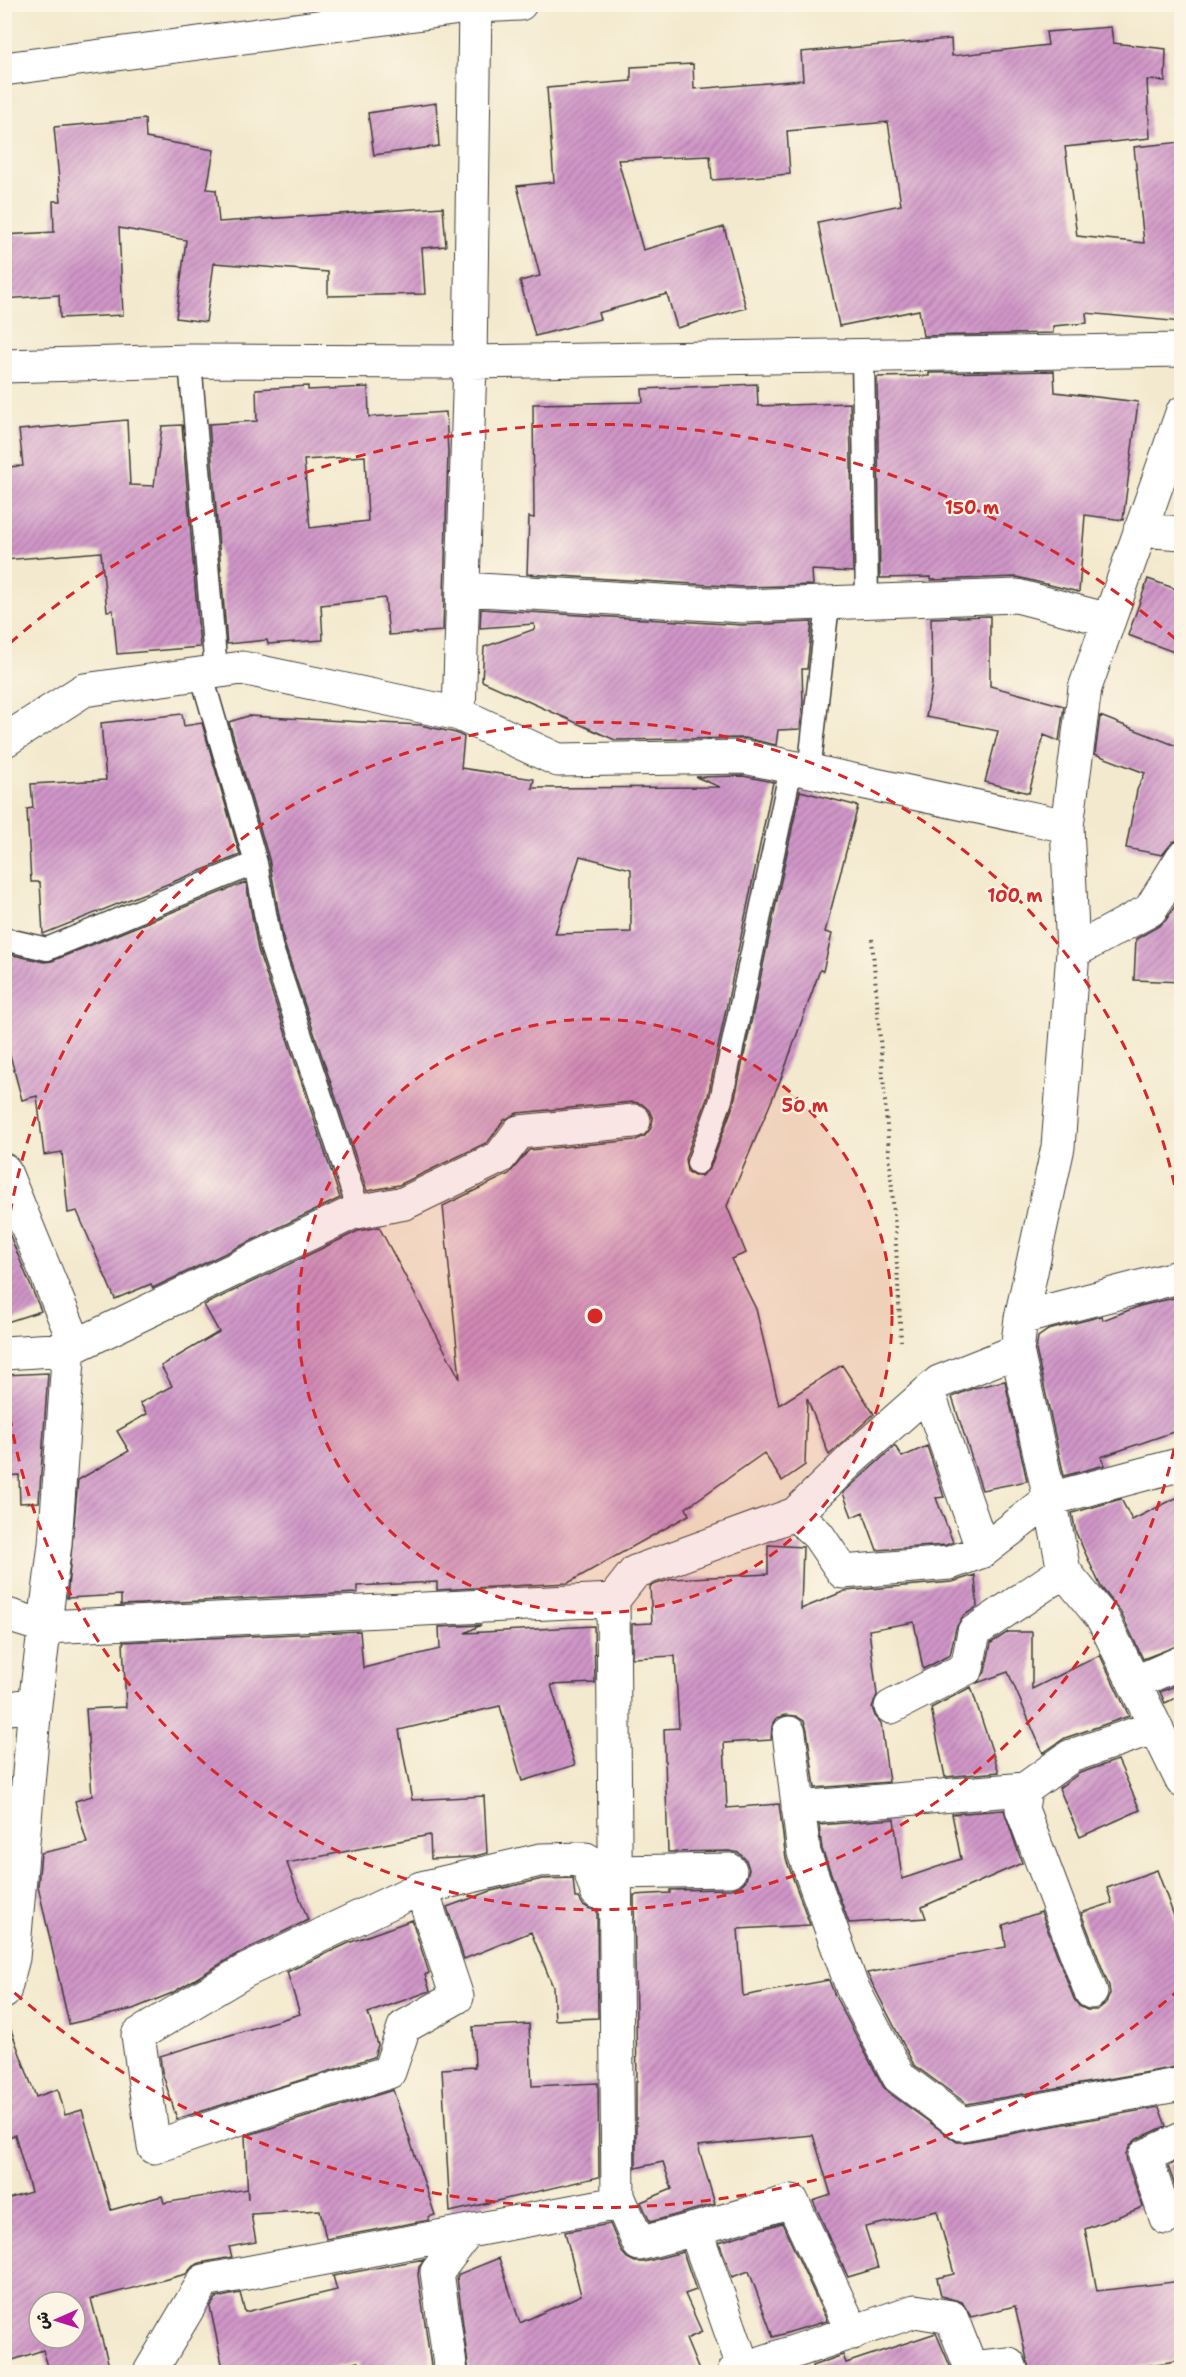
<svg xmlns="http://www.w3.org/2000/svg" width="1186" height="2377" font-family="'Shantell Sans','Playpen Sans Arabic',sans-serif">
  <style>
    .building { fill: url(#building-hatch); fill-rule: evenodd }
    .lines { fill: none; stroke-linecap: round; stroke-linejoin: round }
    .service-casing { stroke: #3c3b37; stroke-width: 25 }
    .minor-casing { stroke: #3c3b37; stroke-width: 35 }
    .tertiary-casing { stroke: #3c3b37; stroke-width: 35 }
    .path { stroke: #3c3b37; stroke-width: 4; stroke-dasharray: 1.5 4.5; stroke-linecap: butt }
    .service { stroke: #fff; stroke-width: 22 }
    .minor { stroke: #fff; stroke-width: 33 }
    .tertiary { stroke: #fff; stroke-width: 33 }
    .ring { fill: none; stroke: #d62828; stroke-width: 3; stroke-dasharray: 10 8 }
    .centre { fill: #d62828; stroke: #fcf5e5; stroke-width: 3 }
    .ring-label { font-size: 18px; text-anchor: middle; font-weight: bold; fill: #d62828; stroke: #fcf5e5; stroke-width: 4.5; stroke-linejoin: round; paint-order: stroke }
  </style>
  <defs>
    <pattern id="building-hatch" width="6" height="6" patternUnits="userSpaceOnUse" patternTransform="scale(1.5)"><rect width="6" height="6" fill="#d096c8"/><path d="M-1 1l2-2M0 6l6-6M5 7l2-2" fill="none" stroke="#a87aa2"/></pattern>
  </defs>
  <rect width="100%" height="100%" fill="#fcf5e5"/>
  <filter id="ink" filterUnits="userSpaceOnUse"><feTurbulence type="fractalNoise" baseFrequency=".0167" numOctaves="2"/><feDisplacementMap in="SourceGraphic" scale="12" xChannelSelector="R" yChannelSelector="G"/><feConvolveMatrix kernelMatrix="1 2 1 2 8 2 1 2 1" color-interpolation-filters="sRGB"/></filter>
  <filter id="wash" filterUnits="userSpaceOnUse"><feTurbulence type="fractalNoise" baseFrequency=".008" numOctaves="4" result="noise"/><feDisplacementMap in="SourceGraphic" scale="24" xChannelSelector="R" yChannelSelector="G"/><feGaussianBlur stdDeviation="1.35" result="paint"/><feColorMatrix in="noise" values="0 0 0 0 0 0 0 0 0 0 0 0 0 0 0 0 0 1.4 0 .05"/><feComposite in="paint" operator="in"/></filter>
  <g filter="url(#wash)">
    <rect width="100%" height="100%" fill="#f3e9ce"/>
    <g id="blocks">
      <!-- building -->
      <path class="building" d="M1111,27L1113,43L1166,49L1165,81L1147,80L1150,138L1065,147L1077,236L1144,243L1134,147L1182,142V322L1086,313L1087,323L1053,326V333L923,336L919,310L839,326L818,222L901,205L888,122L787,131L790,174L712,180L710,156L618,160L643,250L724,227L746,308L677,328L667,294L598,313L600,319L535,336L520,281L540,276L517,186L554,182L547,88L631,81V67L693,64L694,89L803,80L801,52L951,39L952,56L1048,45L1046,32Z
        M436,103L439,146L374,155L368,113Z
        M145,119L146,138L214,150L207,189L216,190L219,222L443,207L446,246L422,248L425,294L328,296V272L214,263L206,322L176,318L186,240L119,228L123,315L60,318L59,295L4,299V235L54,232L53,201H61L54,127Z
        M1054,371L1055,392L1138,402L1123,520L1085,515L1079,592L1017,577L931,580V577L880,578L877,377L929,376V373Z
        M757,384L758,406L850,403L853,572L812,570L813,585L743,587L527,574L529,517L534,518L533,404L643,402L642,389Z
        M308,386V390L368,387L369,417L446,412L448,452L443,631L389,635L385,598L321,605L323,640L268,644L267,640L227,644L209,424L257,421L256,389ZM365,456L368,521L310,528L304,460Z
        M127,420L130,485L154,486L162,426L182,425L200,647L117,654L113,610L107,611L101,552L4,560V467L23,466L19,430Z
        M1148,579L1182,591V655L1128,635Z
        M481,609L742,625L812,622L807,669H802L803,702L800,729L778,730L776,745L745,738L615,740L482,681L484,647L535,629L534,624L480,628Z
        M990,616V686L1064,706L1059,741L1044,735L1029,793L985,782L998,731L926,717L932,684L931,618Z
        M182,714L184,726L202,723L240,855L43,934L40,882H31L27,809L33,808L31,784L106,780L101,723Z
        M248,716L420,725L456,733L464,737L461,768L534,779L532,788L720,787L696,777L743,776L773,782L708,1096L685,1159L687,1171L694,1176H701L710,1168L734,1103L800,791L858,806L825,932L832,934L823,971L820,970L782,1076L727,1206L746,1253L731,1259L756,1309L779,1405L842,1365L874,1414L829,1455L807,1398L805,1465L782,1481L764,1453L686,1508L689,1515L568,1583L437,1590V1582L357,1586V1593L121,1605V1595L67,1598L78,1480L129,1451L117,1431L147,1414L140,1403L172,1386L161,1366L219,1332L204,1305L358,1231L379,1227L460,1379L443,1206L509,1174L529,1150L636,1140L645,1136L651,1128L653,1119L649,1110L642,1104L633,1102L517,1113L504,1120L488,1142L399,1185L367,1191L284,943L269,859L229,722ZM580,856L631,869V932L555,934Z
        M1100,716L1182,748V839L1173,842L1162,855L1126,848L1137,790L1145,773L1095,754Z
        M246,882L258,950L340,1198L153,1288L151,1284L115,1299L77,1211L68,1213L62,1152L44,1155L37,1096L22,1100L9,1051L7,1052L4,953L44,962L52,961Z
        M1182,895V982L1134,980L1136,939L1159,926L1166,920Z
        M4,1221L41,1311L4,1323Z
        M1182,1296V1429L1101,1457L1105,1465L1064,1476L1036,1350L1038,1337L1048,1330L1102,1316L1103,1320L1140,1306Z
        M48,1373L39,1502L20,1503L19,1475L4,1476V1375Z
        M1005,1381L1027,1481L982,1490L952,1397L974,1388Z
        M895,1446L902,1457L927,1446L944,1497L936,1498L953,1542L946,1545L877,1550L863,1512L852,1517L843,1493Z
        M1182,1495V1644L1143,1659L1120,1611L1101,1587L1076,1533L1072,1513L1121,1499L1132,1520Z
        M768,1545L803,1547L801,1609L845,1591L952,1582L975,1575L977,1607L963,1616L956,1628L950,1655L923,1669L914,1622L869,1630L877,1695L872,1707L875,1716L881,1723L889,1782L815,1788L807,1730L804,1721L796,1716L786,1715L777,1718L772,1726L771,1740L724,1743L727,1808L779,1804L786,1859L810,1925L738,1929L743,1996L829,1980L835,1996L883,2086L888,2092L957,2142H965L1159,2107L1166,2126L1137,2139L1130,2145L1126,2154L1127,2162L1143,2207L1085,2229L1097,2291L1182,2281V2360L1099,2373H1030L1015,2306L971,2317L962,2302L941,2296L937,2278L954,2274L937,2211L865,2227L878,2268L848,2277L813,2201L831,2195L813,2135L698,2146L715,2204L650,2222L641,2202L672,2189L663,2162L636,2168V2081H637L634,1895L670,1893V1890L731,1889L740,1886L746,1880L749,1869L746,1860L739,1853L730,1851L668,1852L664,1729L679,1728L675,1656L632,1658V1624L652,1623L650,1586L672,1579L768,1574Z
        M481,1625L465,1633L594,1626L595,1683L551,1685L575,1765L522,1781L500,1706L399,1730L412,1800L484,1796L487,1853L472,1857L431,1859L430,1835L287,1863L308,1920L237,1954L172,1993L133,2009L69,2024L38,1886L41,1853L87,1843L75,1801L92,1796L86,1709L126,1707L123,1642L360,1631L363,1668L440,1649L439,1627Z
        M1008,1632H1032V1689L1100,1655L1129,1716L1065,1738L1043,1753L1008,1672L977,1683L985,1672L991,1643Z
        M1182,1683V1695L1165,1703L1160,1692Z
        M971,1687L999,1772L945,1777L931,1708Z
        M1118,1760L1140,1810L1080,1837L1059,1788L1080,1773Z
        M1004,1810L1022,1863L922,1907L926,1918L849,1923L822,1849L819,1825L894,1819L902,1879L961,1859L952,1814Z
        M1157,1870L1182,1938V2066L967,2104L914,2065L867,1973L1006,1947L1003,1925L1041,1912L1074,1999L1079,2006L1087,2010H1097L1106,2003L1110,1994L1109,1986L1081,1913L1112,1903L1107,1888Z
        M573,1878L575,1898H579L583,1905L590,1909L597,1910L598,2018L555,2020L553,1987L531,1932L464,1959L447,1907L491,1891L542,1879Z
        M412,1920L429,1973L425,1975L430,1991L368,2013L378,2045L374,2057L177,2119L162,2072L160,2056L300,2014L287,1972L351,1942Z
        M4,2022H8L36,2097L58,2089L65,2115L82,2110L111,2210L162,2196L164,2203L247,2189L248,2199L245,2136L393,2090L435,2215L428,2217L429,2220L326,2239L320,2210L251,2214L256,2242L229,2247L232,2257L200,2263L193,2266L186,2274L91,2299L111,2373H50L43,2350L4,2363V2200L31,2192L15,2135L4,2138ZM39,2302H75V2338H39Z
        M529,2024L532,2086L598,2083L599,2177L450,2212L442,2069L475,2067L473,2027Z
        M1180,2160L1182,2193L1178,2194L1168,2166Z
        M782,2223L827,2321L773,2337L749,2271L732,2277L719,2242Z
        M610,2224L622,2252L627,2258L635,2262H644L683,2252L696,2290L685,2294L702,2332L686,2339L700,2373H469L457,2277L459,2274L499,2258L520,2323L581,2295L565,2232Z
        M424,2259L419,2267L418,2275L432,2373H361L358,2362L311,2373H224L210,2307L216,2298L240,2293L245,2312L337,2290L333,2276Z
        M936,2333L953,2373H813L812,2366L843,2355L846,2363Z"/>
    </g>
  </g>
  <g filter="url(#ink)">
    <use href="#blocks" fill-opacity="0" stroke="#3c3b37" stroke-width="1.5"/>
    <g class="lines">
      <defs>
        <path id="service" d="M863,356L867,602
          M190,361L216,671
          M201,673L256,863L271,946L359,1211
          M809,772L828,604
          M4,939L47,949L256,863
          M698,1163L721,1100L791,768"/>
        <path id="minor" d="M4,366L190,361L470,362L1182,350
          M1182,413L1085,688L1067,826L1073,952L1058,1147L1021,1318L1017,1351L1050,1499L1064,1571L1103,1619L1182,1781
          M1140,530L1182,533
          M463,589L743,606L1017,596L1109,620
          M459,714L470,362L475,4
          M4,741L84,690L242,668L459,714L558,760L745,757L1067,826
          M1073,952L1150,910L1182,858
          M4,1170L70,1331L55,1544L35,1704L13,1958L4,1992
          M1021,1318L1182,1276
          M4,1353L69,1349L352,1213L405,1203L500,1157L519,1132L634,1121
          M928,1392L983,1551
          M795,1514L818,1535L843,1572L950,1563L983,1551L1050,1499L1182,1464
          M613,1600L635,1572L795,1514L852,1459L939,1382L1017,1351
          M4,1614L46,1627L613,1600L618,2203L204,2281L150,2372
          M1134,1683L1182,1662
          M891,1707L967,1668L974,1632L1064,1571
          M4,1709L35,1704
          M789,1733L804,1853L852,1987L899,2077L962,2124L1182,2084
          M1025,1789L1022,1809L1091,1992
          M798,1808L1025,1789L1071,1756L1155,1727
          M615,1872L730,1870
          M421,1888L457,1997L404,2027L389,2072L271,2108L154,2147L138,2035L245,1971Z
          M421,1888L540,1860L586,1859L597,1892L615,1890
          M618,2196L639,2244L695,2229L744,2369
          M1166,2218L1145,2156L1182,2139
          M695,2229L792,2201L853,2333
          M451,2372L437,2272L468,2231
          M734,2372L915,2311L951,2317L971,2368L1009,2364L1012,2372"/>
        <path id="tertiary" d="M4,69L475,6L520,4"/>
      </defs>
      <!-- service casing -->
      <use href="#service" class="service-casing"/>
      <!-- minor casing -->
      <use href="#minor" class="minor-casing"/>
      <!-- tertiary casing -->
      <use href="#tertiary" class="tertiary-casing"/>
      <!-- path -->
      <path class="path" d="M872,939L895,1227L901,1341"/>
      <!-- service -->
      <use href="#service" class="service"/>
      <!-- minor -->
      <use href="#minor" class="minor"/>
      <!-- tertiary -->
      <use href="#tertiary" class="tertiary"/>
    </g>
  </g>
  <!-- distance rings -->
  <circle cx="595" cy="1316" r="297" fill="#d62828" fill-opacity=".12"/>
  <g class="ring">
    <circle cx="595" cy="1316" r="297"/>
    <path d="M1181 1414A594 594 0 0 1 5 1383M5 1249A594 594 0 0 1 1181 1218"/>
    <path d="M1180 1989A892 892 0 0 1 10 1989M10 643A892 892 0 0 1 1180 643"/>
  </g>
  <circle cx="595" cy="1316" r="9" class="centre"/>
  <g class="ring-label">
    <text x="972" y="514">150 m</text>
    <text x="1015" y="902">100 m</text>
    <text x="805" y="1112">50 m</text>
  </g>
  <!-- margin -->
  <rect width="1186" height="2377" fill="none" stroke="#fcf5e5" stroke-width="24"/>
  <!-- north arrow -->
  <g transform="translate(57 2320) rotate(267)"><circle r="28" fill="#fcf5e5" stroke="#a29e95" stroke-width="1.5"/>
  <path d="M0-4.5L10 22L0 15L-10 22Z" fill="#b5179e"/>
  <text y="-9" font-size="16" font-weight="bold" text-anchor="middle" fill="#1c1c1c">ش</text>
  </g>
</svg>
